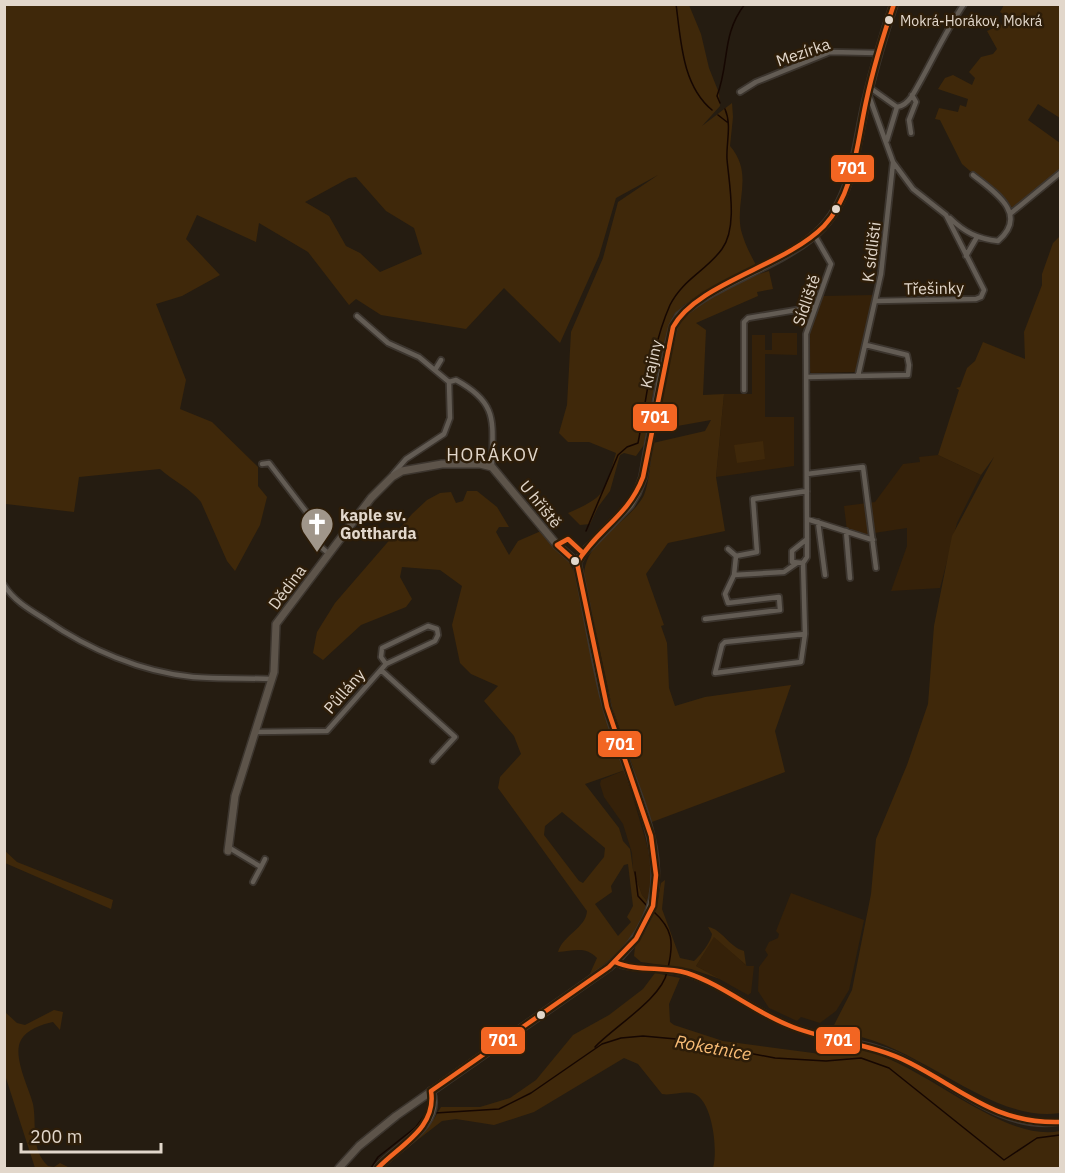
<svg xmlns="http://www.w3.org/2000/svg" width="1065" height="1173" font-family="'IBM Plex Sans',sans-serif">
  <style>
    .built { fill: #352109 }
    .green { fill: #3f280a; fill-rule: evenodd }
    .lines { fill: none; stroke-linecap: round; stroke-linejoin: round }
    .stream { stroke: #160702; stroke-width: 1.5 }
    .street-casing { stroke: #3c352e; stroke-width: 8 }
    .secondary-casing { stroke: #3c352e; stroke-width: 10 }
    .street { stroke: #635c54; stroke-width: 4.5 }
    .secondary { stroke: #5d544a; stroke-width: 7 }
    .bus-1-casing { stroke: #2d1d09; stroke-width: 9 }
    .bus-1 { stroke: #f26522; stroke-width: 4.5 }
    .bus-dot { fill: #e2d7cb; stroke: #2d1d09; stroke-width: 2 }
    .labels { text-anchor: middle; stroke-width: 5; stroke-linejoin: round; paint-order: stroke }
    .bus-label { font-size: 14px; fill: #e2d7cb; stroke: #2d1d09; text-anchor: start }
    .street-label { font-size: 16px; fill: #e2d7cb; stroke: #2d1d09 }
    .poi-label { font-size: 16px; font-weight: bold; fill: #e2d7cb; stroke: #2d1d09; text-anchor: start }
    .neighbourhood-label { font-size: 18px; letter-spacing: 1.5px; fill: #e2d7cb; stroke: #2d1d09 }
    .water-label { font-size: 18px; font-style: italic; fill: #f8bc76; stroke: #2d1d09 }
    .line-badge { stroke: #2d1d09; stroke-width: 2 }
    .badge-label { font-size: 16px; text-anchor: middle; font-weight: bold; fill: #fff }
  </style>
  <rect width="100%" height="100%" fill="#251c11"/>
  <!-- built -->
  <path class="built" d="M874,295L856,372L811,373L809,369V335L814,313L822,296Z
    M772,333H797V355L765,354V417H794V466L716,477L724,394H752V335H765V350H772Z
    M938,455L981,475L957,523L940,588L891,591L907,546V528L861,535L847,531L844,506L875,502L903,464L920,462L919,457Z
    M625,770L651,859L653,878L649,904L642,895L633,870L632,853L623,824L604,797L600,784L601,780Z
    M791,893L864,920L849,990L836,1011L820,1023L801,1017L797,1021L769,1008L758,991L759,967L768,955L765,950L769,942L778,938L779,934L776,931Z
    M714,936L747,966H754L751,993L748,995L696,966Z"/>
  <!-- green -->
  <path class="green" d="M4,5H689L701,34L709,68L719,93L720,106L702,126L732,103L733,117L730,146C754,174 735,200 741,230C744,242 750,254 756,265L684,305L673,316L652,397L644,445L636,456L624,453L620,455L610,491L598,507L590,524L580,525L568,513C607,496 604,493 616,453L589,442H568L559,433L567,405L571,332L603,258L618,202L658,175L616,198L599,256L560,343L504,288L466,329L381,315L356,299L349,305L308,252L259,223L256,242L197,215L186,239L220,275L182,296L156,304L186,380L180,409L212,422L258,467V486L267,497L260,525L235,571L227,561L201,502C190,488 173,481 160,469L79,477L74,512L6,504ZM356,177L386,211L414,228L422,254L380,272L360,253L346,246L329,216L305,202L349,178Z
    M1004,5H1060V118L1038,104L1028,120L1060,143V169L1056,176L1014,209L962,164L940,120L935,119L939,108L958,112L960,105L966,107L968,99L938,89L945,78L953,75L972,85L975,78L969,72L981,57L993,54L997,49L987,31L1012,20L1000,12Z
    M1060,236V1113C988,1124 916,1039 838,1033L833,1027L852,990L871,894L876,839L907,765L928,704L934,626L952,536L994,457L981,475L938,455L959,390L956,388L960,387L967,368L975,361L983,342L1025,359L1024,332L1042,285V274L1053,243Z
    M769,271L773,289L757,292L758,296L696,323L706,330L703,395L724,394L716,477L725,531L668,543L646,574L664,625L661,626L667,643L669,688L675,706L705,697L791,685L775,731L785,772L652,822L612,707L584,577C584,540 626,526 643,497C649,487 651,456 653,443L705,431L711,420L655,430C661,401 665,356 676,330C686,305 743,278 769,271Z
    M763,441L765,459L737,463L734,445Z
    M467,491H477L497,507L509,527H499L496,532L509,555L518,541L541,531L569,562L579,581L601,694L625,770L585,784L619,828L623,841L630,849L633,870L642,895L649,904H657L661,883L665,880L662,909L680,958L694,961C700,956 711,942 712,934L708,927C722,929 729,947 744,951L746,965L714,937L696,966L720,979L691,969L641,962L634,956L635,947L644,933L639,929L622,949L588,978L597,958C585,946 574,951 558,952C563,935 586,928 587,911L498,788L500,777L521,754L514,736L484,701L498,686L471,674L460,663L452,625L462,586L440,570L402,567L400,577L412,599L406,607L361,625L323,660L313,653L317,632L335,603L412,514L427,500L440,493L451,492L456,503L463,501ZM562,812L605,848L604,857L583,883L579,881L544,835L545,826ZM628,864L633,906L627,917L631,922L618,936L595,904L612,892L611,886L624,865Z
    M4,850L17,862L113,900L111,909L5,863Z
    M655,973L680,978L669,1004L670,1022L674,1025L723,1041L828,1055L833,1054L835,1047C844,1048 854,1048 863,1050C923,1063 1002,1143 1060,1131V1168H713C718,1151 713,1103 695,1094C685,1090 672,1096 662,1094L638,1064L624,1058L534,1112L494,1125L456,1119L442,1121L406,1149L434,1119L441,1107H480L510,1098L536,1080L573,1035L609,1015L643,989Z
    M54,1010L63,1012L60,1030L53,1022C42,1024 26,1030 21,1040C12,1056 29,1088 33,1104C37,1125 30,1149 48,1166L54,1167L60,1163L70,1168H35L5,1075V1012L17,1023L25,1025Z"/>
  <g class="lines">
    <!-- stream -->
    <path class="stream" d="M676,4C681,41 682,85 712,110
      M720,103L717,96C730,62 721,35 745,4
      M718,115L727,122
      M586,531L618,455L627,447L638,443C647,398 651,348 670,305C683,279 706,271 722,249C738,227 729,184 727,159C726,143 732,125 725,109
      M635,872L638,896L647,906
      M653,911C673,929 674,942 668,968
      M595,1047C615,1026 662,998 667,972
      M435,1113L499,1109L531,1093L602,1044L621,1038L643,1036L676,1039L775,1058L826,1061L861,1058L889,1068L1004,1160L1037,1138L1060,1135
      M371,1168L378,1157L416,1127L427,1112"/>
    <defs>
      <path id="street" d="M869,87L897,107L887,140
        M740,92L756,82L830,52L878,53
        M868,93L893,162L913,189L946,215L984,290L981,297L976,299L876,301
        M897,107C904,106 908,102 912,96C930,66 943,35 964,4
        M911,133L909,120L916,102L912,95
        M1010,214L1060,173
        M950,218C964,232 978,239 998,241C1030,214 993,191 973,175
        M966,256L977,237
        M357,316L388,343L419,357L449,382L450,418L444,434L406,459L393,474
        M435,370L441,360
        M858,376L881,274L893,163
        M807,377L908,375L909,365L907,355L866,345
        M449,382L456,380C500,404 492,423 492,467
        M744,390V322L748,318L814,307
        M262,464L269,463L314,522L321,547L328,553
        M807,474L863,467L876,568
        M807,519L873,540
        M818,522L825,575
        M846,531L850,578
        M807,539L792,551V562L803,563L807,557V539L806,334L831,264L815,236
        M557,545L568,539L583,553
        M728,549L736,556
        M797,563L784,572L734,575L736,556L757,552L753,499L807,491
        M803,563L805,634L801,662L715,673L722,645L725,642L805,634
        M4,585C14,601 30,610 46,620C88,649 141,672 193,677C219,679 245,678 271,679
        M705,619L780,610L779,597L728,603L725,594L734,575
        M381,670L455,737L433,761
        M255,732L327,731L386,664L435,641L438,635L437,629L428,626L382,648L381,657L386,664
        M228,847L261,867L253,882
        M261,867L265,859
        M615,962C628,971 667,967 686,973C723,985 753,1010 788,1025C821,1039 857,1040 890,1053C946,1075 995,1132 1060,1122"/>
      <path id="secondary" d="M577,563L583,553L630,505L637,493L643,477L660,382L673,327L679,316C717,282 772,269 812,237C853,205 855,148 866,101C874,68 883,36 894,4
        M228,851L235,796L274,672L276,624L371,498L392,477L402,471L442,464H480L492,467L557,545L577,563
        M339,1168L359,1146L396,1116L609,967C701,887 632,800 607,707C594,660 588,611 577,563
        M378,1168C395,1147 444,1125 431,1091"/>
    </defs>
    <!-- street casing -->
    <use href="#street" class="street-casing"/>
    <!-- secondary casing -->
    <use href="#secondary" class="secondary-casing"/>
    <!-- street -->
    <use href="#street" class="street"/>
    <!-- secondary -->
    <use href="#secondary" class="secondary"/>
    <defs>
      <path id="bus-1" d="M577,563C597,529 628,517 643,477L673,327C697,283 785,266 824,226C854,194 857,143 866,102C873,69 883,36 894,4
        M577,563L557,545L568,539L583,553
        M615,962C637,972 664,966 687,973C723,985 753,1011 788,1025C828,1042 872,1043 910,1063C963,1090 996,1124 1060,1122
        M378,1168C400,1145 437,1128 431,1091L609,967L636,939L653,906L656,875L651,836L607,707L577,563"/>
    </defs>
    <!-- bus-1 casing -->
    <use href="#bus-1" class="bus-1-casing"/>
    <!-- bus-1 -->
    <use href="#bus-1" class="bus-1"/>
  </g>
  <!-- icons -->
  <defs>
    <symbol id="church-pin" viewBox="-11 -11 22 30"><path d="M0 17L-7.5 6A9.5 9.5 0 1 1 7.5 6Z" fill="#a0968a" stroke="#2d1d09"/><path d="M-1.2-6h2.4v3.5h3.3v2.4h-3.3V6h-2.4V-.1h-3.3v-2.4h3.3Z" fill="#fff"/></symbol>
  </defs>
  <g fill-rule="evenodd">
    <use href="#church-pin" x="298" y="505" width="38" height="52"/>
  </g>
  <!-- markers -->
  <g class="bus-dot">
    <circle cx="889" cy="20" r="5"/>
    <circle cx="836" cy="209" r="5"/>
    <circle cx="575" cy="561" r="5"/>
    <circle cx="541" cy="1015" r="5"/>
  </g>
  <g class="labels">
    <!-- bus labels -->
    <g class="bus-label">
      <text x="900" y="26">Mokrá-Horákov, Mokrá</text>
    </g>
    <!-- street labels -->
    <g class="street-label">
      <text transform="translate(803 52) rotate(-19)" y="6">Mezírka</text>
      <text transform="translate(871 252) rotate(-83)" y="6">K sídlišti</text>
      <text transform="translate(934 288) rotate(-1)" y="6">Třešinky</text>
      <text transform="translate(806 300) rotate(-71)" y="6">Sídliště</text>
      <text transform="translate(651 364) rotate(-77)" y="6">Krajiny</text>
      <text transform="translate(541 504) rotate(51)" y="6">U hřiště</text>
      <text transform="translate(287 587) rotate(-53)" y="6">Dědina</text>
      <text transform="translate(344 691) rotate(-49)" y="6">Půllány</text>
    </g>
    <!-- poi labels -->
    <g class="poi-label">
      <text x="340" y="521">kaple sv.<tspan x="340" dy="18">Gottharda</tspan></text>
    </g>
    <!-- neighbourhood labels -->
    <g class="neighbourhood-label">
      <text x="493" y="461">HORÁKOV</text>
    </g>
    <!-- water labels -->
    <g class="water-label">
      <text transform="translate(713 1048) rotate(10)" y="6">Roketnice</text>
    </g>
  </g>
  <g class="line-badge">
    <rect x="830" y="154" width="45" height="29" rx="6" fill="#f26522"/>
    <rect x="632" y="403" width="46" height="29" rx="6" fill="#f26522"/>
    <rect x="597" y="730" width="45" height="28" rx="6" fill="#f26522"/>
    <rect x="815" y="1026" width="46" height="29" rx="6" fill="#f26522"/>
    <rect x="480" y="1026" width="46" height="29" rx="6" fill="#f26522"/>
  </g>
  <g class="badge-label">
    <text x="852" y="174">701</text>
    <text x="655" y="423">701</text>
    <text x="620" y="750">701</text>
    <text x="838" y="1046">701</text>
    <text x="503" y="1046">701</text>
  </g>
  <!-- border -->
  <rect width="1065" height="1173" fill="none" stroke="#e2d7cb" stroke-width="12"/>
  <!-- scale -->
  <path d="M21 1143v9h140v-9" fill="none" stroke="#e2d7cb" stroke-width="3"/>
  <text x="30" y="1143" font-size="18" fill="#e2d7cb" stroke="#2d1d09" stroke-width="4.5" paint-order="stroke">200 m</text>
</svg>
